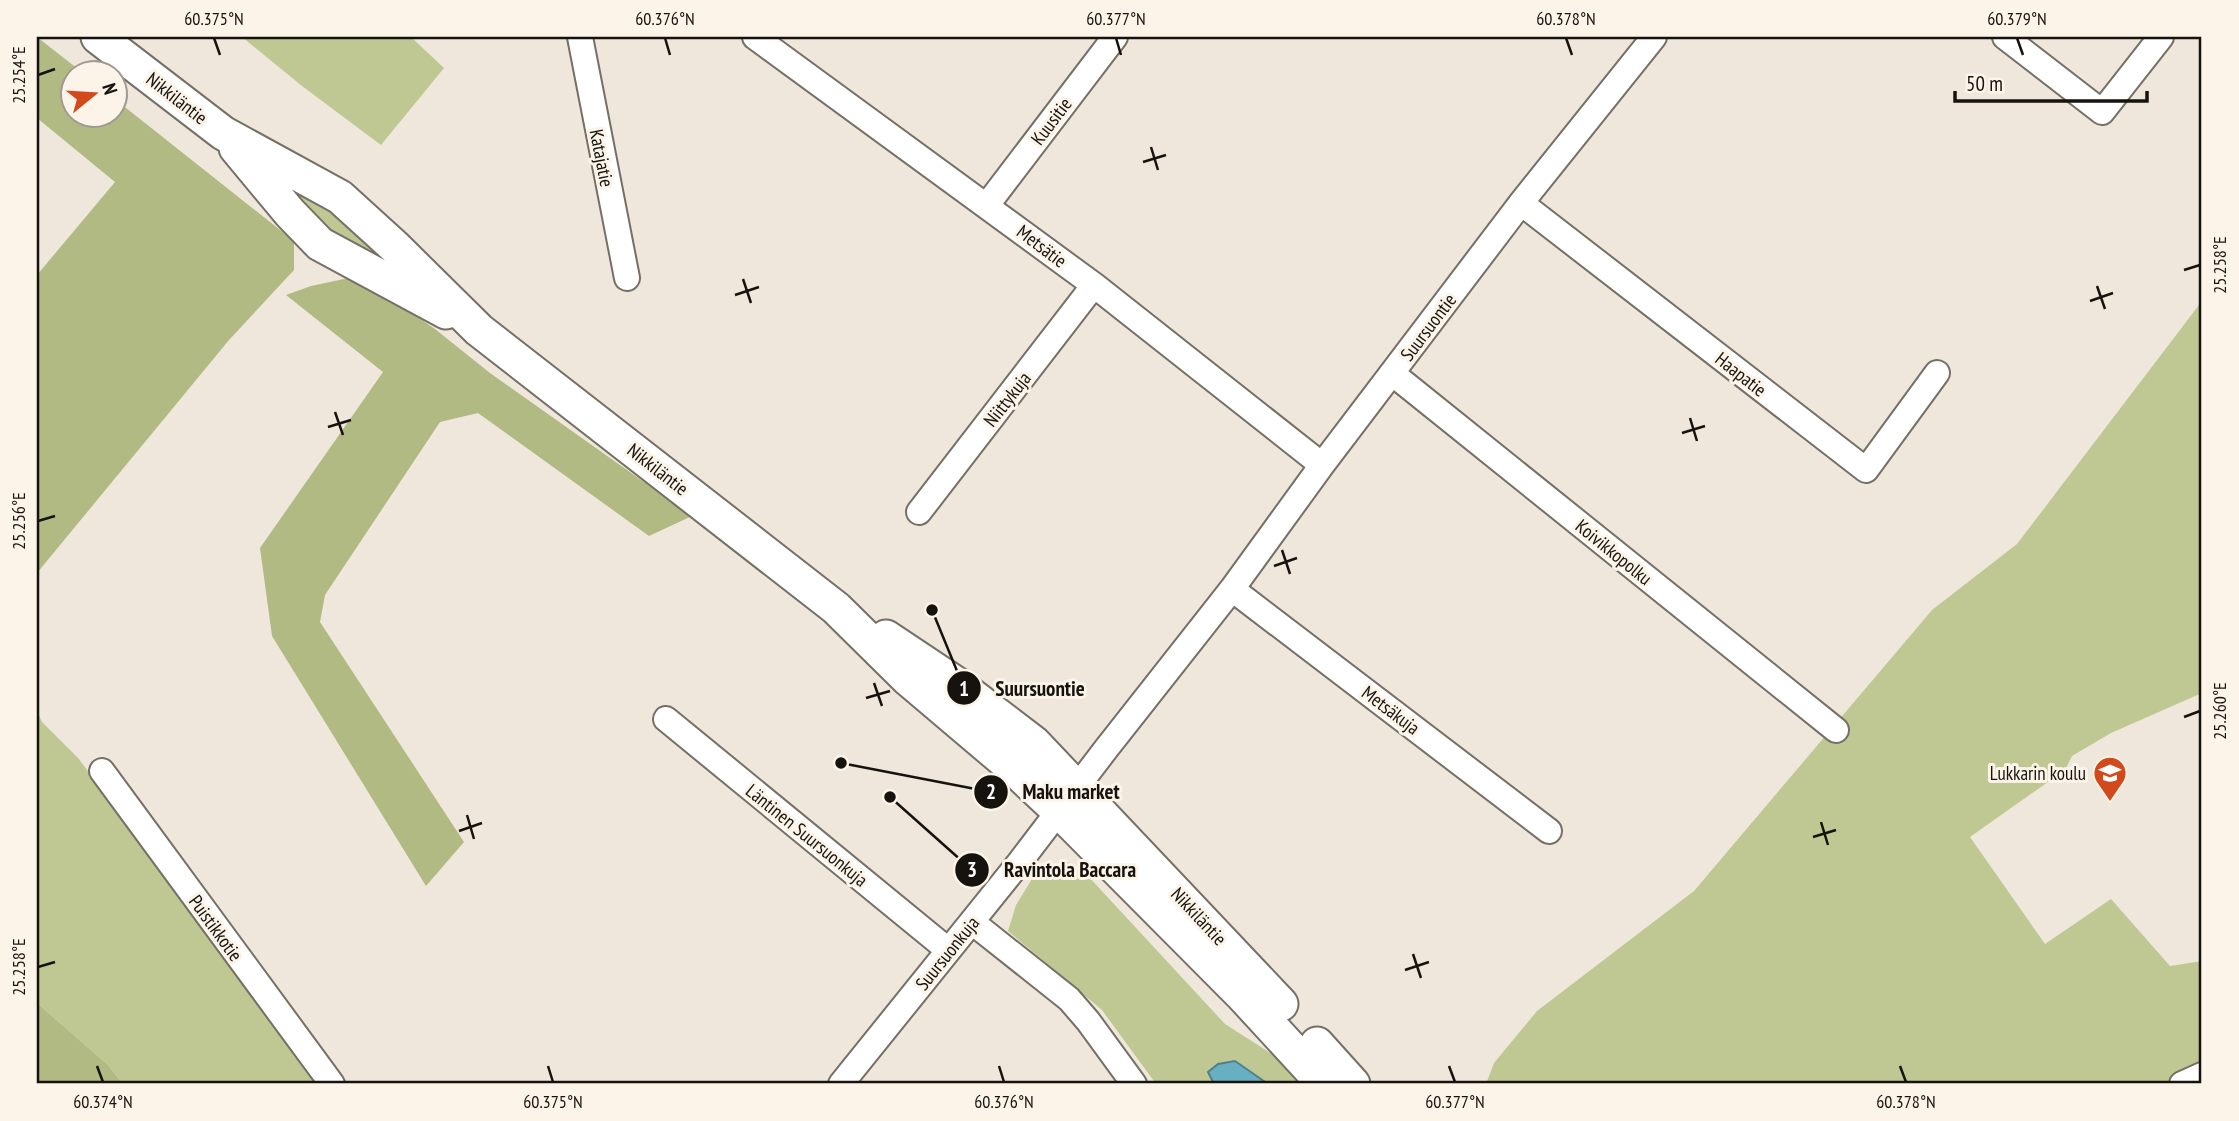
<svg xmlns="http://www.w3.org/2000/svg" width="2239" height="1121" font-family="'PT Sans Narrow',sans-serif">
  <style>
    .green { fill: #bfc893 }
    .forest { fill: #b1ba82 }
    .water { fill: #67afc1; stroke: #4f808c; stroke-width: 2 }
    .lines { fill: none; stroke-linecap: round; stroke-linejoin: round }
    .street-casing { stroke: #766f65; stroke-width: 28 }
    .secondary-casing { stroke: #766f65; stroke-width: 37 }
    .street { stroke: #fff; stroke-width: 24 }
    .secondary { stroke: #fff; stroke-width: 33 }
    .ticks { fill: none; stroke: #16130f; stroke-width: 2.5 }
    .labels { text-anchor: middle; stroke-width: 6; stroke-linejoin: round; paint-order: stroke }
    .street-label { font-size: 19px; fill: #16130f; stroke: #fcf4e9 }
    .poi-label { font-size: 19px; fill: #16130f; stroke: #fcf4e9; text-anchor: end }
    .leader { fill: none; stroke: #16130f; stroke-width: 2.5 }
    .callout-dot { fill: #16130f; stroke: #fcf4e9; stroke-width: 2.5 }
    .mark-label { font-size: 21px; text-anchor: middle; font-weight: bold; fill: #fff }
    .callout-label { font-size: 21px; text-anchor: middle; font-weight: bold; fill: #16130f; stroke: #fcf4e9; stroke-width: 6; stroke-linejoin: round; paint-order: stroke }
    .neatline { fill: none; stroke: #16130f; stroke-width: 2.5 }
    .ticks-label { font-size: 18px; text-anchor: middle; fill: #16130f }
  </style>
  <rect width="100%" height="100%" fill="#efe7dc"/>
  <!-- green -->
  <path class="green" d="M242,37H411L444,68L381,145L302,86Z
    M303,185L374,244L371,250C344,257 305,209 287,191Z
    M2202,301V693L2111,733L2072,756L2065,770L1970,837L2045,944L2111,899L2170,966L2202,961V1084H1486L1494,1063L1537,1011L1694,891L1932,610L2017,544Z
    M37,711L42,722L79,759L315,1084H123L108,1065L37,1003Z
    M1068,862L1088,876L1225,1024L1286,1063L1302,1084H1156L1102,1010L1008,931L1016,905L1035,874Z"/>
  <!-- forest -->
  <path class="forest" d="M37,37L83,73L74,74V116H116V100L294,241V270L229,340L37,573V275L115,182L37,118Z
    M358,276L435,329L490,373L692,516L649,536L478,413L440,422L325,595L320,622L464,842L426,886L272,636L260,548L383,372L286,295L311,286Z
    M37,1003L108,1065L123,1084H37Z"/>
  <!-- water -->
  <path class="water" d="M1235,1061L1268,1084H1214L1208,1072L1218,1064Z"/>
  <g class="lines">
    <defs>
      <path id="street" d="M580,37L627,278
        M755,37L1094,285L1322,465
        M2005,37L2102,112L2161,37
        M1521,203L1866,470L1937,373
        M987,205L1115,37
        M1393,374L1836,730
        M919,512L1094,285
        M1232,589L1549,831
        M666,719L948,950
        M102,771L332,1084
        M972,922L1069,999L1088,1021L1134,1084
        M841,1084L1019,863L1106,749L1232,589L1322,465L1521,203L1654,37
        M2182,1084L2202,1075"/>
      <path id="secondary" d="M98,37L223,133L340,197L395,247L479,330L836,608L909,680L1013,768L1060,812L1242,995L1324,1084
        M236,148L290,213L320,244L446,312
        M886,637L958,685L1034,743L1281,1004
        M1317,1044L1353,1084"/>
    </defs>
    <!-- street casing -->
    <use href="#street" class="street-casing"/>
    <!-- secondary casing -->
    <use href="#secondary" class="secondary-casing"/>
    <!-- street -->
    <use href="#street" class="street"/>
    <!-- secondary -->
    <use href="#secondary" class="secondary"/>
  </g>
  <!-- ticks -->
  <path class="ticks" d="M214,38L220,55M665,38L670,55M1116,38L1121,55M1566,38L1572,55M2017,38L2023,55M38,75L55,69M1151,147L1158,170M1143,162L1166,155M2184,270L2200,265M743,279L751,303M2097,286L2105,309M735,295L759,287M2090,301L2113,293M335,412L343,435M1690,418L1697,441M328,427L351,420M1682,433L1705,426M38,521L55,516M1282,550L1290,574M1274,566L1297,558M874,683L882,706M866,698L890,691M2184,717L2200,711M467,815L474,839M1821,822L1828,845M459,831L482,823M1813,837L1836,830M1413,954L1421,978M38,967L55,962M1405,970L1429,962M97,1066L103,1082M548,1066L553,1082M999,1066L1004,1082M1449,1066L1455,1082M1900,1066L1906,1082"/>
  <!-- icons -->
  <defs>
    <symbol id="school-pin" viewBox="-11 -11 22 30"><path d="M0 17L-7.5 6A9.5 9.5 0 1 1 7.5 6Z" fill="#d24a1c" stroke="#fcf4e9"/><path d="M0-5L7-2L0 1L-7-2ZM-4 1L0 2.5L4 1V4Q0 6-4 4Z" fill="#fff"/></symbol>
  </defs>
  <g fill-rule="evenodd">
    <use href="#school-pin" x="2091" y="754" width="38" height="52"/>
  </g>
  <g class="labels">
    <!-- street labels -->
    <g class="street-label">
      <text transform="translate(177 98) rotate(38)" y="7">Nikkiläntie</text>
      <text transform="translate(1051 121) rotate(-53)" y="7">Kuusitie</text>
      <text transform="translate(602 158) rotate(79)" y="7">Katajatie</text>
      <text transform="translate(1042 246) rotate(37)" y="7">Metsätie</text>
      <text transform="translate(1428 327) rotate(-53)" y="7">Suursuontie</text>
      <text transform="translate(1741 374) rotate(38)" y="7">Haapatie</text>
      <text transform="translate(1007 399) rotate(-52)" y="7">Niittykuja</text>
      <text transform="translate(658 469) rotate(38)" y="7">Nikkiläntie</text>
      <text transform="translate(1614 552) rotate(39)" y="7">Koivikkopolku</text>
      <text transform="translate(1391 710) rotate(37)" y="7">Metsäkuja</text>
      <text transform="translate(807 835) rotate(39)" y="7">Läntinen Suursuonkuja</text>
      <text transform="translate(1199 916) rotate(47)" y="7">Nikkiläntie</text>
      <text transform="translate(216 928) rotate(54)" y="7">Puistikkotie</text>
      <text transform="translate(947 953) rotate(-51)" y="7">Suursuonkuja</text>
    </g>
    <!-- poi labels -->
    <g class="poi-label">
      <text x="2086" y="780">Lukkarin koulu</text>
    </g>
  </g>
  <!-- callouts -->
  <path class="leader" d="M932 610L964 688M841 763L991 792M890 797L972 870"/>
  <g class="callout-dot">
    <circle cx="932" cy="610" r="7"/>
    <circle cx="841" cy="763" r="7"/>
    <circle cx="890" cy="797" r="7"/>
    <circle cx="964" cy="688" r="18"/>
    <circle cx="991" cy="792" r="18"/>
    <circle cx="972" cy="870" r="18"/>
  </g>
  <g class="mark-label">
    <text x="964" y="696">1</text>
    <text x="991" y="799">2</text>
    <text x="972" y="877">3</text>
  </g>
  <g class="callout-label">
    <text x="1040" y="696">Suursuontie</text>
    <text x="1071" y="799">Maku market</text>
    <text x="1070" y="877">Ravintola Baccara</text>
  </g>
  <!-- border -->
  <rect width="2239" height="1121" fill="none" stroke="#fcf4e9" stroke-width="77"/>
  <!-- north arrow -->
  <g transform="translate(94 94) rotate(72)"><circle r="33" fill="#fcf4e9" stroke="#a09a92" stroke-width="2"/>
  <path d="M0-5L12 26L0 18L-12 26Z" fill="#d24a1c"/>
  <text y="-10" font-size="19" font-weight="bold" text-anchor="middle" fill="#16130f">N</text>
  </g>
  <!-- scale -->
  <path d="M1955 91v10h192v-10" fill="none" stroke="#16130f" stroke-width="3.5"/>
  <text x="1966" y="91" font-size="21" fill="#16130f" stroke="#fcf4e9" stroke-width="5" paint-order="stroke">50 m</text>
  <rect x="38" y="38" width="2162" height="1044" class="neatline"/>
  <g class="ticks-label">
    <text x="214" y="25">60.375°N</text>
    <text x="665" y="25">60.376°N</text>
    <text x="1116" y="25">60.377°N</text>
    <text x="1566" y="25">60.378°N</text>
    <text x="2017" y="25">60.379°N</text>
    <text transform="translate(19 75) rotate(-90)" y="6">25.254°E</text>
    <text transform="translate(2220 265) rotate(-90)" y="6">25.258°E</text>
    <text transform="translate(19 521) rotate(-90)" y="6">25.256°E</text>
    <text transform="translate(2220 711) rotate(-90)" y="6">25.260°E</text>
    <text transform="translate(19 967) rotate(-90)" y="6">25.258°E</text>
    <text x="103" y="1108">60.374°N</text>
    <text x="553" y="1108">60.375°N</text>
    <text x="1004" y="1108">60.376°N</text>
    <text x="1455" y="1108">60.377°N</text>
    <text x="1906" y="1108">60.378°N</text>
  </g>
</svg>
